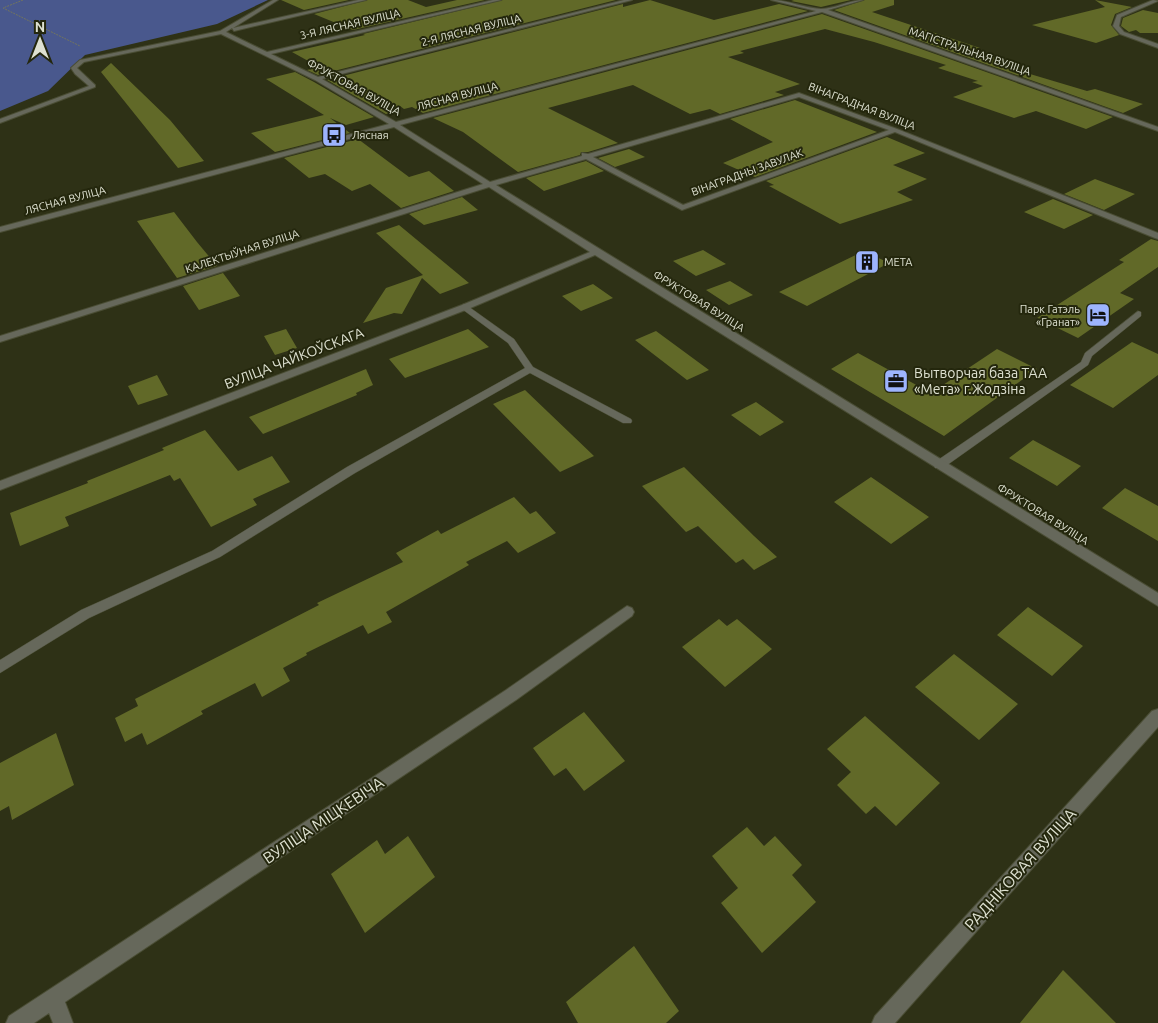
<svg xmlns="http://www.w3.org/2000/svg" width="1158" height="1023" font-family="Ubuntu,sans-serif">
  <style>
    .forest { fill: #49588d }
    .building { fill: #616928 }
    .lines { fill: none; stroke-linecap: round; stroke-linejoin: round }
    .lane-casing { stroke: #4a4d34; stroke-width: 1 }
    .street-casing { stroke: #4a4d34; stroke-width: 2 }
    .path { stroke: #72755e; stroke-width: 1; stroke-dasharray: 2 1; stroke-linecap: butt }
    .lane { fill: #66685b; fill-rule: evenodd }
    .street { fill: #66685b; fill-rule: evenodd }
    .labels { text-anchor: middle; stroke-width: 4; stroke-linejoin: round; paint-order: stroke }
    .far-street-label { font-size: 11px; fill: #dee1d1; stroke: #24270d }
    .far-poi-label { font-size: 11px; fill: #dee1d1; stroke: #24270d; text-anchor: start }
    .street-label { font-size: 14px; fill: #dee1d1; stroke: #24270d }
    .poi-label { font-size: 14px; fill: #dee1d1; stroke: #24270d; text-anchor: start }
    .near-street-label { font-size: 16px; fill: #dee1d1; stroke: #24270d }
  </style>
  <rect width="100%" height="100%" fill="#2e3116"/>
  <!-- forest -->
  <path class="forest" d="M0,0H268L217,24L85,55L48,91L0,111Z"/>
  <!-- building -->
  <path class="building" d="M281,0H349L304,10Z
    M368,0H408L426,7L457,0H485L353,30L314,14Z
    M503,0H616L318,75L307,70L319,67L292,52L365,35L363,34Z
    M650,0L714,20L779,4L808,11L423,113L412,107L404,109L400,106L396,112L386,114L327,80L623,4V7Z
    M794,0H851L821,7L791,1Z
    M865,0H894V5L872,12L980,48L973,50L1027,68L1020,71L1087,91L1095,89L1143,104L1123,113L834,10Z
    M1095,0L1132,7L1115,14L1111,25L1119,35L1096,43L1032,25L1105,7Z
    M1143,10L1158,13V33H1140L1136,30L1129,32L1121,26L1123,18Z
    M822,14L1113,117L1086,129L1036,111L1014,118L953,97L983,86L972,82L978,81L938,68L946,65L874,42L825,29L740,51L744,53L728,57L800,84L775,92L784,95L720,114L710,109L690,114L633,85L548,108L618,143L588,152H581L580,155L518,172L463,132L433,118Z
    M111,63L170,120L204,161L178,168L101,72Z
    M295,72L314,82L374,117L346,125L330,118L350,133L275,152L251,133L324,115L266,79Z
    M795,100L877,132L755,177L723,163L773,142L730,119Z
    M887,137L925,153L893,165L927,179L897,192L913,200L840,224L769,186L774,185L766,181Z
    M358,139L409,177L429,171L454,191L401,208L370,184L352,191L325,174L309,178L284,158Z
    M629,149L645,157L615,167L598,158Z
    M586,161L604,171L544,191L526,178Z
    M1095,179L1135,194L1104,210L1064,194Z
    M462,197L478,210L424,225L409,214Z
    M1053,199L1093,215L1064,229L1024,212Z
    M174,212L197,242L217,266L177,278L137,221Z
    M399,225L469,283L440,294L422,278L402,314L394,313L363,323L386,288L423,275L376,233Z
    M1151,239L1158,241V267L1120,293L1134,299L1078,338L1037,318L1124,262L1119,260Z
    M703,250L726,264L696,276L673,261Z
    M864,251L889,263L807,306L779,292Z
    M223,273L240,296L199,310L183,286Z
    M730,281L753,295L729,305L706,290Z
    M593,284L613,298L581,311L562,296Z
    M286,329L297,348L275,355L264,336Z
    M468,329L489,347L405,378L389,359Z
    M656,331L709,370L687,380L635,340Z
    M1132,342L1158,354V375L1113,408L1070,385Z
    M997,349L1037,369L944,436L831,369L858,353L931,393Z
    M366,369L373,385L356,393L357,395L263,434L249,417Z
    M157,375L168,395L138,405L128,386Z
    M525,390L594,456L560,472L493,404Z
    M756,402L784,422L760,436L731,415Z
    M205,430L238,471L272,456L290,482L253,499L257,505L211,527L180,478L174,481L170,475L65,517L69,526L20,546L10,513L88,483L87,481L164,450L162,448Z
    M1033,440L1081,466L1057,486L1009,458Z
    M684,467L754,536L777,557L754,570L743,559L736,563L698,526L686,532L642,486Z
    M871,477L929,517L891,544L834,502Z
    M1125,488L1158,506V541L1102,508Z
    M514,497L530,514L536,511L556,533L518,553L507,541L466,562L469,565L386,612L392,622L368,634L363,625L306,653L307,655L283,668L290,681L262,697L255,683L201,711L203,714L147,745L142,733L125,742L115,718L138,706L135,699L319,605L317,603L403,562L396,553L438,530L441,534Z
    M1028,607L1083,646L1052,676L997,635Z
    M719,619L727,626L737,619L772,649L725,687L682,647Z
    M954,654L1018,704L979,740L915,687Z
    M584,712L625,761L584,791L566,768L554,776L533,748Z
    M865,716L940,783L896,826L875,806L866,814L837,785L851,772L827,749Z
    M56,733L74,785L12,820L9,806L0,811V763Z
    M747,827L764,846L775,836L802,865L792,875L816,902L762,953L721,903L738,888L712,856Z
    M408,836L435,877L365,933L331,874L377,840L385,854Z
    M634,946L679,1011L666,1023H578L566,1002Z
    M1063,970L1116,1023H1020Z"/>
  <g class="lines">
    <defs>
      <path id="lane" d="M465,304L514,339L533,367L631,419L632,421L631,423H623L530,373L355,473L220,557L89,618L0,673V660L81,610L212,551L347,467L525,368L508,343L462,309V305Z
        M1138,311L1141,312V316L1092,356L1088,365L943,468H935L934,465L935,462L1081,362L1085,353Z"/>
      <path id="street" d="M273,0H278L233,28L358,0H366L234,31L232,28L226,32L267,52L493,0H501L271,54L318,77L624,0H632L322,79L396,122L816,11L771,0C788,0 804,8 821,9C835,9 849,0 863,0L828,10L1158,127V131L822,12L400,125L490,182L582,156V153L588,154L799,93L897,129L1158,233V239L1155,238L895,132L682,210L586,159L496,185L1158,593V606L595,255L468,309L0,490V481L462,305L590,252L489,187L0,342V336L483,184L394,127L0,232V227L389,124L315,80L221,34L84,62L77,68L95,85V87L0,123V119L89,86L75,74L71,68L80,60L220,31ZM799,97L889,130L683,205L593,157Z
        M1153,0L1158,1L1121,17L1119,26L1124,32L1158,44V48L1120,34L1113,26L1117,15Z
        M627,606L632,608L634,612L632,616L516,700L65,1002L73,1023H53L49,1013L34,1023H6L9,1016L506,690Z
        M1158,709V727L895,1023H872L875,1016L1152,711Z"/>
    </defs>
    <!-- lane casing -->
    <use href="#lane" class="lane-casing"/>
    <!-- street casing -->
    <use href="#street" class="street-casing"/>
    <!-- path -->
    <path class="path" d="M23,0L3,8L80,46"/>
    <!-- lane -->
    <use href="#lane" class="lane"/>
    <!-- street -->
    <use href="#street" class="street"/>
  </g>
  <!-- icons -->
  <defs>
    <symbol id="bus-square" viewBox="-11 -11 22 22"><rect x="-9" y="-9" width="18" height="18" rx="4" fill="#9db4fd" stroke="#24270d"/><path d="M-5-6H5V4H4V6H2V4H-2V6H-4V4H-5ZM-3.5-4V0h7V-4ZM-3.5 1.2v1.5H-2V1.2ZM2 1.2v1.5H3.5V1.2Z" fill="#111"/></symbol>
    <symbol id="building-square" viewBox="-11 -11 22 22"><rect x="-9" y="-9" width="18" height="18" rx="4" fill="#9db4fd" stroke="#24270d"/><path d="M-4-6H4V6H1V3H-1V6H-4ZM-2.5-4.3h1.7v1.8h-1.7ZM.8-4.3h1.7v1.8H.8ZM-2.5-1h1.7V.8h-1.7ZM.8-1h1.7V.8H.8Z" fill="#111"/></symbol>
    <symbol id="hotel-square" viewBox="-11 -11 22 22"><rect x="-9" y="-9" width="18" height="18" rx="4" fill="#9db4fd" stroke="#24270d"/><path d="M-6-4.5h1.5V1H6V5H4.5V3h-9V5H-6ZM-4 0a1.8 1.8 0 1 1 3.6 0ZM.5 0V-2.5h3Q6-2.5 6 0Z" fill="#111"/></symbol>
    <symbol id="office-square" viewBox="-11 -11 22 22"><rect x="-9" y="-9" width="18" height="18" rx="4" fill="#9db4fd" stroke="#24270d"/><path d="M-6-3h4V-5.5h4V-3h4V5H-6ZM-1-4.5V-3h2v-1.5ZM-6 0V1H6V0Z" fill="#111"/></symbol>
  </defs>
  <g fill-rule="evenodd">
    <use href="#bus-square" x="320" y="121" width="28" height="28"/>
    <use href="#building-square" x="853" y="248" width="28" height="28"/>
    <use href="#hotel-square" x="1084" y="301" width="28" height="28"/>
    <use href="#office-square" x="882" y="367" width="28" height="28"/>
  </g>
  <g class="labels">
    <!-- far-street labels -->
    <g class="far-street-label">
      <text transform="translate(350 24) rotate(-13)" y="4">3-Я ЛЯСНАЯ ВУЛІЦА</text>
      <text transform="translate(471 30) rotate(-14)" y="4">2-Я ЛЯСНАЯ ВУЛІЦА</text>
      <text transform="translate(970 51) rotate(19)" y="4">МАГІСТРАЛЬНАЯ ВУЛІЦА</text>
      <text transform="translate(354 87) rotate(29)" y="4">ФРУКТОВАЯ ВУЛІЦА</text>
      <text transform="translate(457 96) rotate(-15)" y="4">ЛЯСНАЯ ВУЛІЦА</text>
      <text transform="translate(862 106) rotate(21)" y="4">ВІНАГРАДНАЯ ВУЛІЦА</text>
      <text transform="translate(747 172) rotate(-20)" y="4">ВІНАГРАДНЫ ЗАВУЛАК</text>
      <text transform="translate(65 200) rotate(-15)" y="4">ЛЯСНАЯ ВУЛІЦА</text>
      <text transform="translate(242 251) rotate(-18)" y="4">КАЛЕКТЫЎНАЯ ВУЛІЦА</text>
      <text transform="translate(699 301) rotate(32)" y="4">ФРУКТОВАЯ ВУЛІЦА</text>
      <text transform="translate(1043 514) rotate(32)" y="4">ФРУКТОВАЯ ВУЛІЦА</text>
    </g>
    <!-- far-poi labels -->
    <g class="far-poi-label">
      <text x="352" y="139">Лясная</text>
      <text x="884" y="266">МЕТА</text>
      <text x="1080" y="313" text-anchor="end">Парк Гатэль<tspan x="1080" dy="13">«Гранат»</tspan></text>
    </g>
    <!-- street labels -->
    <g class="street-label">
      <text transform="translate(294 358) rotate(-21)" y="5">ВУЛІЦА ЧАЙКОЎСКАГА</text>
    </g>
    <!-- poi labels -->
    <g class="poi-label">
      <text x="914" y="378">Вытворчая база ТАА<tspan x="914" dy="16">«Мета» г.Жодзіна</tspan></text>
    </g>
    <!-- near-street labels -->
    <g class="near-street-label">
      <text transform="translate(323 820) rotate(-34)" y="6">ВУЛІЦА МІЦКЕВІЧА</text>
      <text transform="translate(1020 869) rotate(-48)" y="6">РАДНІКОВАЯ ВУЛІЦА</text>
    </g>
  </g>
  <!-- north arrow -->
  <g transform="translate(40 40)" stroke="#24270d" stroke-width="4" paint-order="stroke">
  <path d="M0-4L9 19L0 12L-9 19Z" fill="#dee1d1"/>
  <text y="-8" font-size="14" font-weight="bold" text-anchor="middle" fill="#dee1d1">N</text>
  </g>
</svg>
